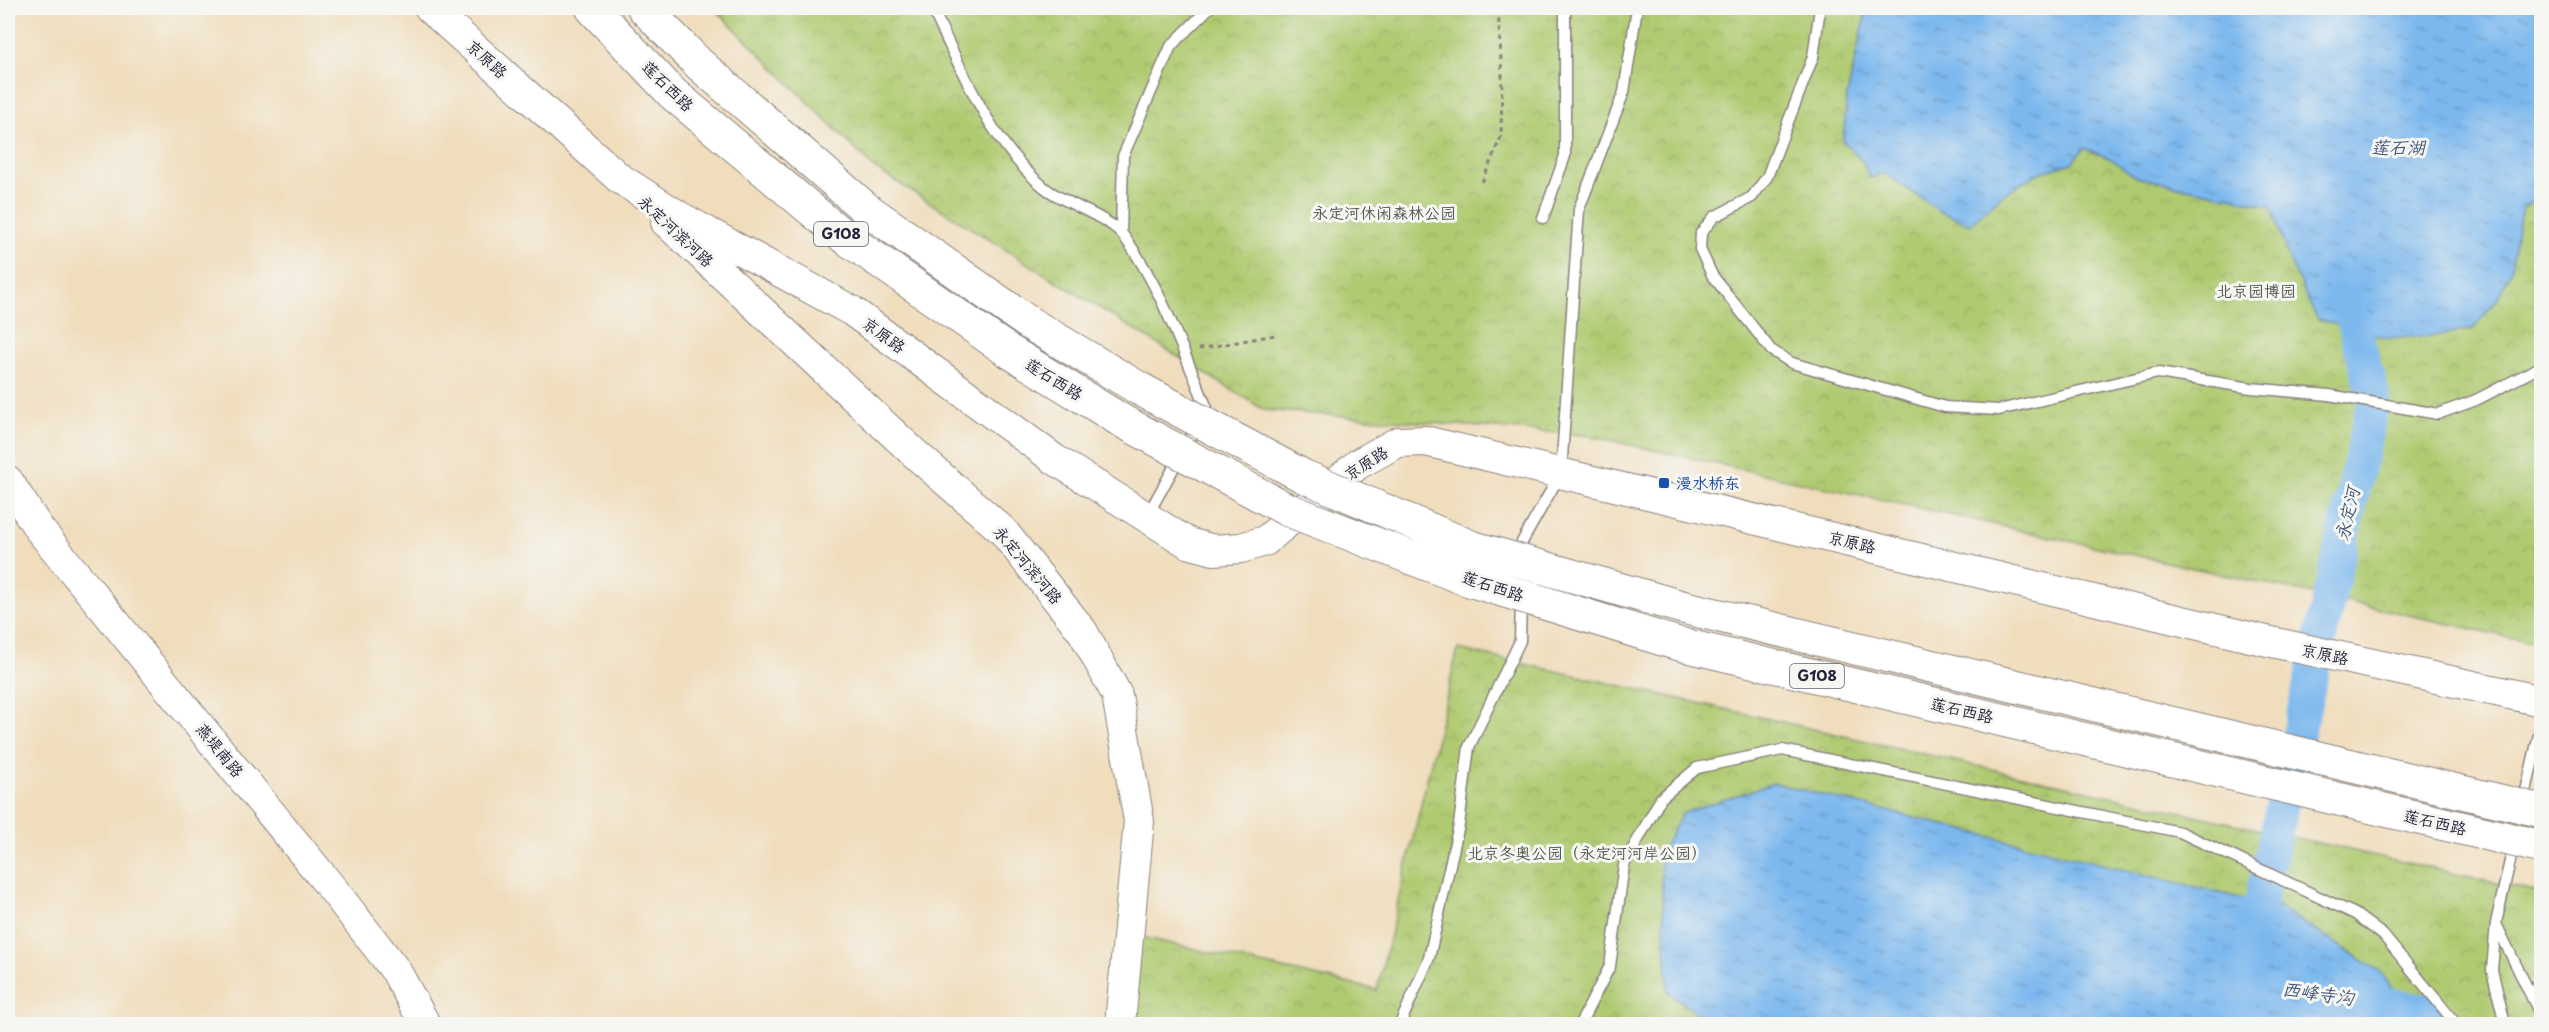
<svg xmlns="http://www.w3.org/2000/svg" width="2549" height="1032" font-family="'Playpen Sans','LXGW WenKai TC',sans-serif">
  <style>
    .park { fill: url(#park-crowns); stroke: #687656; stroke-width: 1.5 }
    .water { fill: url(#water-ripples); stroke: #4f6d94; stroke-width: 1.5 }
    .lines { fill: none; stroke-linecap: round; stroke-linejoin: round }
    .river { stroke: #7cb8ee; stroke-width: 33 }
    .lane-casing { stroke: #89807c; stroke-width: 13 }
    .secondary-casing { stroke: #89807c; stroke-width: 32 }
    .highway-casing { stroke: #89807c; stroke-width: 35 }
    .path { stroke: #89807c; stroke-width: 3; stroke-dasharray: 4.5 4.5; stroke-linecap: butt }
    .lane { stroke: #fff; stroke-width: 10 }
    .secondary { stroke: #fff; stroke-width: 30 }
    .highway { stroke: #fff; stroke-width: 33 }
    .highway-bridge-casing { stroke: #89807c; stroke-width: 35; stroke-linecap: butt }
    .highway-bridge { stroke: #fff; stroke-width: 33 }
    .transit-dot { fill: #1a4fb4; stroke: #f6f6f2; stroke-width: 2 }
    .labels { text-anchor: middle; stroke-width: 6; stroke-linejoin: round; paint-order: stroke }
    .shield { fill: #f6f6f2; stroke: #626272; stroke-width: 1.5 }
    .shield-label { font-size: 15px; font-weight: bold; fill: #22223b }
    .street-label { font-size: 16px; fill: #22223b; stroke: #f6f6f2 }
    .park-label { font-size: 16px; fill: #4c544b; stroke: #f6f6f2 }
    .transit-label { font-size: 16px; fill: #164399; stroke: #f6f6f2; text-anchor: start }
    .water-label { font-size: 18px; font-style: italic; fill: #42567a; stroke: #f6f6f2 }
  </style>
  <defs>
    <pattern id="park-crowns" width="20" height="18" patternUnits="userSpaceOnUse" patternTransform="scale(1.5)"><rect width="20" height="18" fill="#afca70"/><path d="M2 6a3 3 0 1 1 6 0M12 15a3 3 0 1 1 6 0" fill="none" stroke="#96ad62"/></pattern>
    <pattern id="water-ripples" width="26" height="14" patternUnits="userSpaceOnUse" patternTransform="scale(1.5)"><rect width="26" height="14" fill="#7cb8ee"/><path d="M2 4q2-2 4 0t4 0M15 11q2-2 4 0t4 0" fill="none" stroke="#6595c2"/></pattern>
  </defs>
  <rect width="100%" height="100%" fill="#f6f6f2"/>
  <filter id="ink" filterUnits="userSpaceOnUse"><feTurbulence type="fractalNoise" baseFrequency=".0167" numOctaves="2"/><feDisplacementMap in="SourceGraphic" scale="12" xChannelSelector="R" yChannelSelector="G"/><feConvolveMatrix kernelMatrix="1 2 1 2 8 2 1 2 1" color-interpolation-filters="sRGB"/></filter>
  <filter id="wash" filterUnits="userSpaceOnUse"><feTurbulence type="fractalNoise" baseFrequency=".008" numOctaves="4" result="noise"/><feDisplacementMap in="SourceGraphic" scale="24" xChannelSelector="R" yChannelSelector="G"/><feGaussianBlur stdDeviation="1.35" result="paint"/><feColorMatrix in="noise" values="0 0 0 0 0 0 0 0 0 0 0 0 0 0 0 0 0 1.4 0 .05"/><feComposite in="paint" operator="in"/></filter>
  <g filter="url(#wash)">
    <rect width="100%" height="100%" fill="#f0ddbc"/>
    <!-- park -->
    <path class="park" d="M714,8H2541V644L1585,435L1264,410L874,168Z
      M1458,649L2541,893V1024H1129L1137,936L1377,990Z"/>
    <!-- water -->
    <path class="water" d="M1867,8H2541V197L2523,207L2517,226L2511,270L2498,298L2473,329L2434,336L2386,338L2317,319L2290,262L2271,206L2136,177L2111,159L2084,148L2072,163L2036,174L2002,195L1970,224L1941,212L1884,173L1870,178L1863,162L1843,141L1847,96Z
      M1774,783L2280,908L2381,972L2419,1024H1710L1668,991L1660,854L1683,813Z"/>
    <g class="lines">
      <!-- river -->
      <path class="river" d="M2360,1000L2430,1010
        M2233,1024L2374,399L2344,287"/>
    </g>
  </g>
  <g filter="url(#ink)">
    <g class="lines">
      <defs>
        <path id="lane" d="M932,8C962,70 990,143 1045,188C1064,203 1110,218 1123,235C1161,286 1182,350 1207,408L1147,516
          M1820,8L1813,57L1767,177L1752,197L1714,217L1701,233L1700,249L1712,275L1771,350L1792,363L1945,407L1999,410L2158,373L2251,388L2329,395L2438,414L2476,400L2542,366
          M1543,218L1565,156V8
          M1121,233L1123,156L1171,46L1209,8
          M1522,557V542L1561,473L1579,209L1624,92L1637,8
          M2523,804L2542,721
          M2496,924L2542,1018
          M1400,1024L1429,958L1459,825L1469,747L1520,641L1521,599
          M1580,1024L1610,966L1624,865L1661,798L1697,768L1782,750L2180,832L2355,914L2383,935L2456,1024
          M2505,1024L2492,970L2496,923L2514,843"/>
        <path id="secondary" d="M430,8L619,178L680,217L852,311L1054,459L1188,543L1214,550L1241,548L1265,541L1358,464L1398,442L1425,441L2258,639L2542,701
          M666,222L913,452L1003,531L1083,632L1117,695L1139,821L1120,1024
          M8,481L39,529L335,892L396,971L425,1024"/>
        <path id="highway" d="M592,8L672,93L843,236L1007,350L1122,421
          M644,8L698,63L865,208L1029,323L1140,389"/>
      </defs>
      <!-- lane casing -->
      <use href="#lane" class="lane-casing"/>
      <!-- secondary casing -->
      <use href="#secondary" class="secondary-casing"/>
      <!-- highway casing -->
      <use href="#highway" class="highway-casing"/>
      <!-- path -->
      <path class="path" d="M1482,182L1501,137L1502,77L1498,8
        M1199,349L1275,335"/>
      <!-- lane -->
      <use href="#lane" class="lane"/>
      <!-- secondary -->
      <use href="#secondary" class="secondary"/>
      <!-- highway -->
      <use href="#highway" class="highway"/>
      <defs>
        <path id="highway-bridge" d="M1140,389L1303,476L1471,547L1682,607L2542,811
          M1122,421L1286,509L1466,579L1675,643L2542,847"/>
      </defs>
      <!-- highway-bridge casing -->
      <use href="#highway-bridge" class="highway-bridge-casing"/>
      <!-- highway-bridge -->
      <use href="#highway-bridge" class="highway-bridge"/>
    </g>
  </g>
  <!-- markers -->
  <rect class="transit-dot" x="1658" y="477" width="12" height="12" rx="3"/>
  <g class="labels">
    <!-- shield labels -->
    <g class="shield">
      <rect x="814" y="222" width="54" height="24" rx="4.5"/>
      <rect x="1790" y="664" width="54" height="24" rx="4.5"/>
    </g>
    <g class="shield-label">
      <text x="841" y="239">G108</text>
      <text x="1817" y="681">G108</text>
    </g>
    <!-- street labels -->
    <g class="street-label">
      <text transform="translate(487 59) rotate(42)" y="6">京原路</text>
      <text transform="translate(668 86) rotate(44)" y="6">莲石西路</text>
      <text transform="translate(676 231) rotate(43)" y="6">永定河滨河路</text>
      <text transform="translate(884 335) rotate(36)" y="6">京原路</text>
      <text transform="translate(1054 379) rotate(32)" y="6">莲石西路</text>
      <text transform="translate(1366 463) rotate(-33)" y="6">京原路</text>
      <text transform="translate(1852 542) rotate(13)" y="6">京原路</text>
      <text transform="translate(1028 565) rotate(50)" y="6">永定河滨河路</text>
      <text transform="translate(1493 586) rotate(18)" y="6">莲石西路</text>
      <text transform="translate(2325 654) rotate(12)" y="6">京原路</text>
      <text transform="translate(1962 710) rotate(13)" y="6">莲石西路</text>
      <text transform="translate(220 750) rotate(51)" y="6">燕堤南路</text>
      <text transform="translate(2435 822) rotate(13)" y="6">莲石西路</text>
    </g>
    <!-- park labels -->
    <g class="park-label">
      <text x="1384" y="219">永定河休闲森林公园</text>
      <text x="2256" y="297">北京园博园</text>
      <text x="1587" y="859">北京冬奥公园（永定河河岸公园）</text>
    </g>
    <!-- transit labels -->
    <g class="transit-label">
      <text x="1676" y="489">漫水桥东</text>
    </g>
    <!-- water labels -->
    <g class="water-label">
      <text x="2398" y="154">莲石湖</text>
      <text transform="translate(2348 514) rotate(-77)" y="6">永定河</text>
      <text transform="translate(2318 994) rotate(8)" y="6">西峰寺沟</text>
    </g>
  </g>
  <!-- margin -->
  <rect width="2549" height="1032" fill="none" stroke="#f6f6f2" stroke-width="30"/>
</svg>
